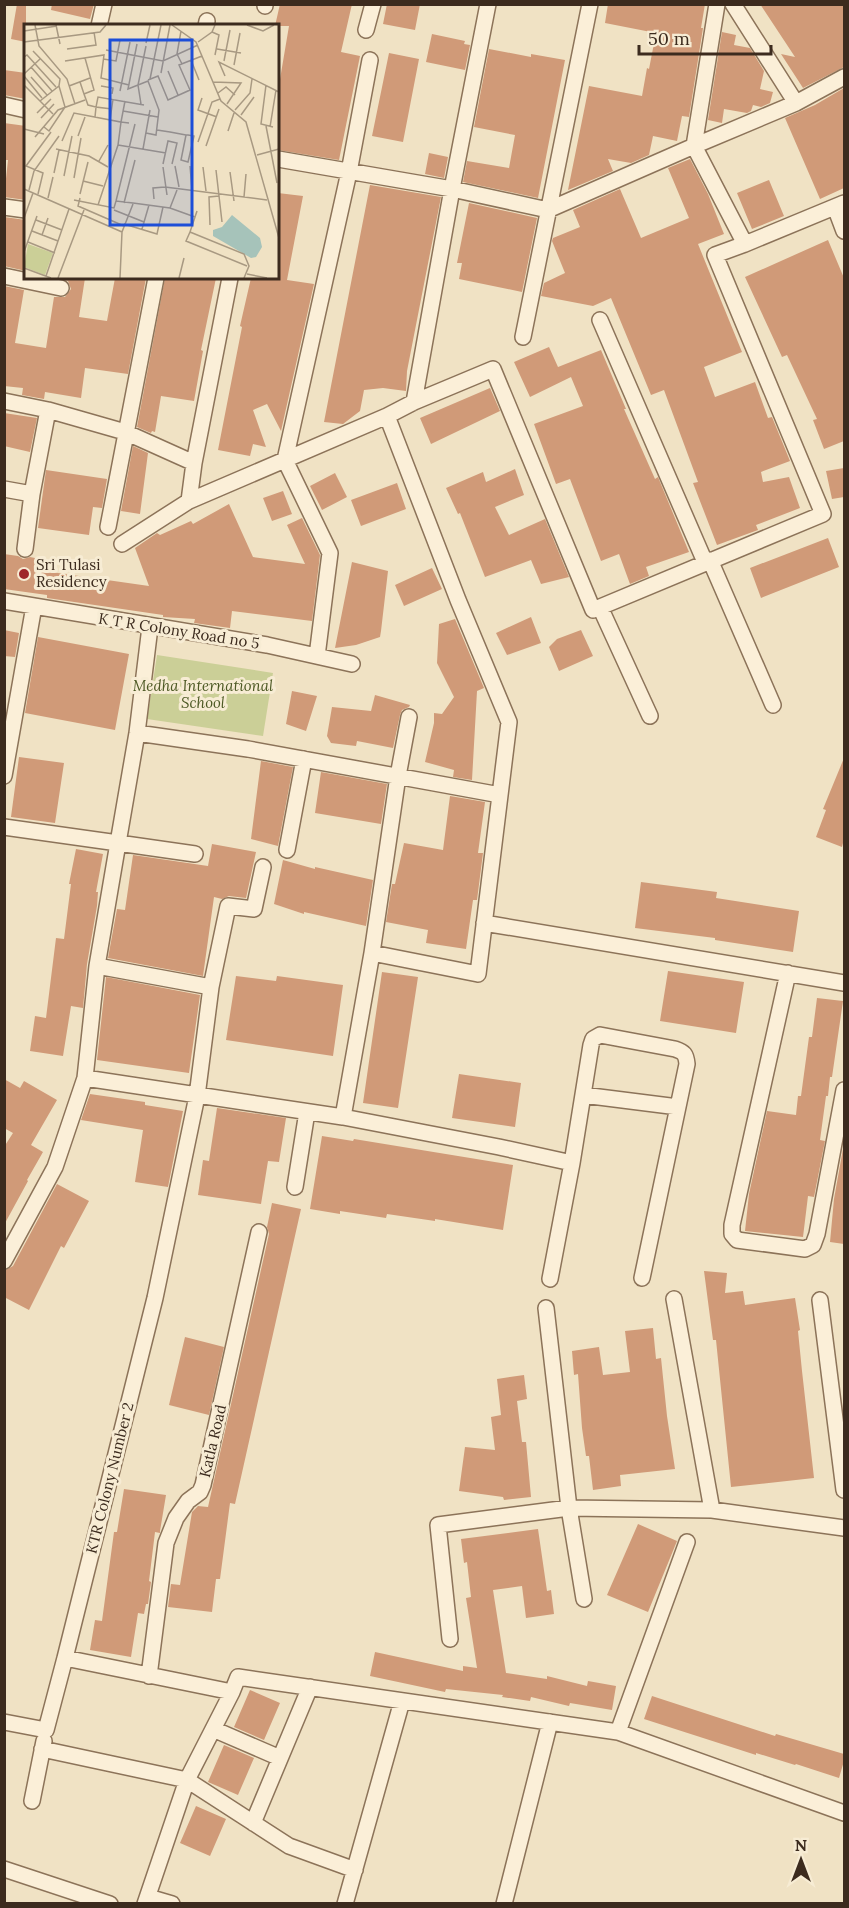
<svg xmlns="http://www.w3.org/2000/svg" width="849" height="1908" font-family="Lora,serif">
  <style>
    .green { fill: #cbcf97 }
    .building { fill: #d09a78 }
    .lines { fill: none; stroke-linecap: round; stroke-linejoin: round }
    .street-casing { stroke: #8c7359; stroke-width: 18 }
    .street { stroke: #fbefd8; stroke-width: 15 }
    .poi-dot { fill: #9f262a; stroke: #f7ecd4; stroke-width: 2 }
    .labels { text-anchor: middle; stroke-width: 6; stroke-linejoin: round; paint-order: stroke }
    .poi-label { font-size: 15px; fill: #3c2b1e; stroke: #f7ecd4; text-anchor: start }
    .street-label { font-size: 15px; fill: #3c2b1e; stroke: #f7ecd4 }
    .park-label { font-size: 15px; font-style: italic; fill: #4d5924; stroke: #f7ecd4 }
    .inset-road { fill: none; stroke: #a89982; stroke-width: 1.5 }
    .view { fill: #1d4ed8; fill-opacity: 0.15; stroke: #1d4ed8; stroke-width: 3 }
    .inset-edge { fill: none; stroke: #3c2b1e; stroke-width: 3 }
  </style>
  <rect width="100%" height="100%" fill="#f0e2c4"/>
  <!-- green -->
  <path class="green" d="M157,655L273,673L263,736L147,719Z"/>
  <!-- building -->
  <path class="building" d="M17,4H26V42L11,39Z
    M52,4H94L90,19L51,10Z
    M280,4H352L341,52L360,56L339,160L278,150V91L289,26H275Z
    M387,4H420L415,30L383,24Z
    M608,4H705L701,28H703L689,117L682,116L677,141L653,136L649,155L631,163L608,159L613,171L568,190L589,86L642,96L647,68L649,69L656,33L605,23Z
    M760,4H844V67L803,88L781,54L795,57Z
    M722,32L736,35L734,45L750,48L764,71L760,89L773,92L770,103L761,107L753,105L751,111L747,113L724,109L722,123L708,120Z
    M432,34L465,41L464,44L470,45L465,70L426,62Z
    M489,49L531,57V54L565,60L538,198L463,182L467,161L509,168L515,135L474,127Z
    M389,53L419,59L403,142L372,136Z
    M4,70L26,73V99L4,95Z
    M844,88V188L820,199L785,118L815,105Z
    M4,123L26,126V200L4,197L8,160H4Z
    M429,153L448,157L444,178L425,174Z
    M690,159L708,194L724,234L698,244L742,352L704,367L715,397L755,382L768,418L772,417L790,461L761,472L763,482L789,477L800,508L756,525L758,530L717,545L693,483L698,482L664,390L651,395L611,298L593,306L541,296L544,283L565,273L552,241L553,238L580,227L573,210L620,189L641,238L689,218L668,168Z
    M769,180L784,216L752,229L737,193Z
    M370,185L441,197L407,371L406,391L383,388L364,390L360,411L343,424L324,422Z
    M278,193L303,196L287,280L314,284L281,431L267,404L253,410L266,447L253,444L250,456L218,450L242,327L240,326L251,278H278Z
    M469,203L537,218L522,292L459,279L462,263H457Z
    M4,217L26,220V271L4,266Z
    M828,240L844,278V441L824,449L813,420L817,419L787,355L782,357L745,277Z
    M58,278H85L79,317L107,321L115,278H146L128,374L85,368L81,398L45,392L44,399L22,395L23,388L4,386V286L24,290L15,343L46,348L54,297H65L71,289L68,281Z
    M165,278H216L201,350L203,351L194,401L161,396L155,432L152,431L151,433L137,427Z
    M549,347L558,367L601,350L626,409H624L655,479L658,477L689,552L646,567L649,576L630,584L619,554L601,561L570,479L556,484L534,424L583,406L571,377L530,397L514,362Z
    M490,388L500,411L431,444L420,418Z
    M4,413L37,418L30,452L4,446Z
    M133,446L148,453L140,514L121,511Z
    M844,468V497L832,499L826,471Z
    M515,469L524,495L495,507L509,535L545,519L569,577L541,584L531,560L485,577L460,513L458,514L446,488L483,472L486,482Z
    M46,470L107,479L102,508L93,507L89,535L38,528Z
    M335,473L347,497L322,510L310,486Z
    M397,483L406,509L361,526L351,500Z
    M283,491L292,514L272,521L263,498Z
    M229,504L253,557L305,564L287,525L302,518L320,555L312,621L232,611L230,628L194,623L195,619L163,617V615L47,598V595L4,589V554L18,556L23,559L30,557L45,560L44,571L149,586L135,548L157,533L160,535L191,521L193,524Z
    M828,538L839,567L761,598L750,568Z
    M352,562L388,571L381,631L380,637L356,645L335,648Z
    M432,568L442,589L404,606L395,585Z
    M531,617L541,643L507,655L496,633Z
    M455,619L484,688L477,691L472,780L453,777L454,770L425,762L434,723V713L442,714L454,697L437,663L439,624Z
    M4,630L19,633L15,657L4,656Z
    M581,630L593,656L559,671L549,647L557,639Z
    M38,637L129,654L115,730L25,713Z
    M292,691L317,696L306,731L286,724Z
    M375,695L410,705L409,707L402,710L400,715L393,748L357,741L356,746L331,743L327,736L332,707L371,711Z
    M19,757L64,763L55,823L11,817Z
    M844,758V839L842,847L816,837L826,810L823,809Z
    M261,761L293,767L278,846L251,839Z
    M321,772L387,784L381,824L315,813Z
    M450,796L485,802L478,853H483L477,900H473L466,949L426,943L428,930L386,922L392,884H395L404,843L443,850Z
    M212,844L256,852L246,898L229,896L222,899L214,897L203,976L108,958L117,909L125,910L133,855L208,866Z
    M76,849L103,854L96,892H98L97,906L87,964L83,1008L71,1006L63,1056L30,1051L35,1016L46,1018L56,938L64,939L71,884H69Z
    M283,860L315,869V867L373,880L366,926L304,912V914L274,904Z
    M641,882L717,892L716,898L799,911L793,952L715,940V938L635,928Z
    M668,971L744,982L736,1033L660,1021Z
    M382,972L418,977L398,1108L363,1103Z
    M236,976L276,981L277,976L343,985L333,1056L226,1040Z
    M106,977L200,995L189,1073L97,1060Z
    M817,998L843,1001L832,1077H830L828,1096H826L820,1140L825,1141L814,1197L808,1196L803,1237L745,1231L749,1194L767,1111L796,1115L798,1096H801L809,1037H812Z
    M459,1074L521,1083L515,1127L452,1118Z
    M4,1079L20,1088L24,1081L57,1100L31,1145L43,1152L27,1180L28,1181L4,1225V1147L13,1133L4,1128Z
    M90,1094L145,1102V1105L183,1111L168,1187L135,1182L143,1130L81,1120Z
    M217,1108L286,1118L279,1162L268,1161L261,1204L198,1195L203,1160L209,1161Z
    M322,1136L353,1141L354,1139L513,1165L503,1230L435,1219V1221L387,1214L386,1218L340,1211V1214L310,1209Z
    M844,1143V1244L830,1242L834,1199Z
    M57,1184L89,1201L64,1248L61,1246L29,1310L4,1297V1271L13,1266Z
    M272,1203L301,1209L235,1504L230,1503L220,1579H216L212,1612L168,1607L171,1584L180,1585L192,1512L198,1506L208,1507L269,1234L267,1227Z
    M704,1271L727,1273L725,1293L743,1291L745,1305L795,1298L800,1330L798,1331L802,1371L814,1478L731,1487L716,1340H713Z
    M653,1328L656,1359L661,1358L667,1416L675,1469L620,1475L621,1486L593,1490L589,1456H586L582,1428L578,1374L574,1375L572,1351L599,1347L603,1375L630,1372L625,1331Z
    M185,1337L224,1347L209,1415L169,1405Z
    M524,1375L527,1399L517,1401L522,1442H526L531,1497L504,1500L503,1497L459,1491L465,1447L495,1450L491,1417L501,1415L497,1379Z
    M124,1489L166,1495L160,1531V1533L155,1532L149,1581L151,1582L148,1604H146L144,1614L138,1613L131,1657L90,1650L95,1620L102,1621L114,1532H117Z
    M638,1524L677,1541L648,1612L607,1595Z
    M538,1529L547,1591L551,1590L554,1614L526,1618L522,1586L493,1590L506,1673L547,1679V1676L587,1686L588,1681L616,1686L612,1710L570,1703L569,1706L531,1697L530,1701L502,1697L503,1695L446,1689L445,1692L370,1676L375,1652L463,1671V1666L477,1668L466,1598L471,1597L467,1562L464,1563L461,1539Z
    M250,1690L280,1703L264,1740L234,1727Z
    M652,1696L775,1736L776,1734L844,1754V1761L839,1778L796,1764L795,1765L756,1753V1755L644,1719Z
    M224,1745L254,1758L238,1795L208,1782Z
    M196,1806L226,1819L210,1856L180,1843Z"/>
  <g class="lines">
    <defs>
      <path id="street" d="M717,4L694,146L745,244
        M733,4L796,103
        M265,6V4
        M99,26L104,4
        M206,26L207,21
        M366,30L373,4
        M4,105L26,110
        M278,159L452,189L548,210L694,146L796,103L844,77
        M4,207L26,210
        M835,207L844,231
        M4,276L61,288
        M230,278L194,463L189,501L387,416L458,600L509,722L478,974L372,953
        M600,320L705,562
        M523,337L590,4
        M4,401L48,410L125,432L194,463
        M414,402L452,189L488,4
        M387,416L414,402L493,369L593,610L823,514L715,255L745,244L844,203
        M4,489L32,494L25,549
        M32,494L48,410
        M108,527L156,278
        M122,544L189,501
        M710,560L773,705
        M4,601L267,645L352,664
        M600,607L650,716
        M317,656L330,553L285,460L349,172L370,60
        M137,733L248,749L500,795
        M4,776L34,606
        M4,827L118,843L137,733L150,627
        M287,850L304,759
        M484,923L844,983
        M97,966L211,987
        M788,973L732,1225V1234L737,1240L805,1249L813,1245L817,1234L844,1090
        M85,1078L343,1117L499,1147L572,1163
        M583,1095L678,1107
        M343,1117L372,953L398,776L409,717
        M295,1187L307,1112
        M4,1261L55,1167L85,1078L97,966L118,843L195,854
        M550,1279L572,1163L591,1045L593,1039L600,1035L675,1049C684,1052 686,1054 687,1064L642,1278
        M674,1299L712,1510
        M820,1300L844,1490
        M546,1308L569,1508L584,1599
        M450,1639L438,1525L569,1508L712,1510L844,1528
        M65,1658L155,1298L197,1096L211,987L228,906L254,909L263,867
        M149,1676L166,1543L176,1518L188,1501L200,1492L203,1485L259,1232
        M4,1722L46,1730L65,1658L232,1692
        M213,1729L280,1758
        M618,1732L687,1542
        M42,1749L187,1780L289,1846L355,1870
        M32,1801L44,1741
        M253,1823L310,1687
        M4,1869L110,1904
        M148,1897L172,1904
        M145,1904L187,1780L232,1692L238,1677L618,1732L844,1813
        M345,1904L402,1701
        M504,1904L550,1722"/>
    </defs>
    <!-- street casing -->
    <use href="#street" class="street-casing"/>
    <!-- street -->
    <use href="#street" class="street"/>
  </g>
  <!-- markers -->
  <circle class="poi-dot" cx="24" cy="574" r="6"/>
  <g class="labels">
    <!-- poi labels -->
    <g class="poi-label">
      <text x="36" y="570">Sri Tulasi<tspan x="36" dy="17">Residency</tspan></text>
    </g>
    <!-- street labels -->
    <g class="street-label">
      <text transform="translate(179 631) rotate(9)" y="5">K T R Colony Road no 5</text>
      <text transform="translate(213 1441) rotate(-77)" y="5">Katla Road</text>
      <text transform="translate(110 1478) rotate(-76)" y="5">KTR Colony Number 2</text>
    </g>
    <!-- park labels -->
    <g class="park-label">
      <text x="203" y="691">Medha International<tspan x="203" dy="17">School</tspan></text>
    </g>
  </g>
  <!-- overview -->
  <g transform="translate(24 24)">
    <rect width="255" height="255" fill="#f0e2c4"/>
    <path d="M4,220L29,229L21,251L0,243Z" fill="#cbcf97"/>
    <path d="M208,191L236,214L238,223L232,233L227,234L189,212V206L198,203Z" fill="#a6c3ba"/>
    <path class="inset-road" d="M11,1L15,22L43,55L51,80M32,1L36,20M148,1L172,18L197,77L222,98L255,214M223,1L239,7L250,1M0,7L33,2M157,7L153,30L158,40M188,8L195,11L191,31M0,18L76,8L82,1M174,18L188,8L191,1M122,19L126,1M113,20L104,65L124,57L135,86L132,111L122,109M43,25L72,21L70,8M193,25L217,29M82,26L139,37L174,21M9,27L36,55L35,62M0,33L3,31L32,63M79,35L92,37L96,16M167,36L175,56M41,37L80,31L77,54L105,61M200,37L206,6M210,41L216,9M7,43L28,67M144,47L154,71M137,49L146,1M0,50L16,35M0,52L18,74M201,52L195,38L255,68M7,53L23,71M126,55L137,1M124,56L134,52L144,76L166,66L155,41L178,32M56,58L60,70L70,66L61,34M189,58L217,59L203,80M0,61L29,90M242,61L237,100L249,103M45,62L66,54M77,62L89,64L88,70M96,67L106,18M194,69L202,63L211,71M60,70L64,81L72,83L71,93M178,74L174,86L193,93M16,77L35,62L41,83L25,107L20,103M117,80L114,61L122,22M88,85L72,83L74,73L120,81M211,86L226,69L228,55M99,87L134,93M13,89L27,75M217,91L230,73M17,94L30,80M86,96L89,75M242,102L253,159M246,103L252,66M0,105L20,110M133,106L146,108L162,111H164L170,112L164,138L157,136L162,111M204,107L210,89M54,112L61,93M11,113L34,86L61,76M38,117L50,89L97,98L101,77M174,118L188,78L196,75M94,121L142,129M182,122L195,85M32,125L65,132L84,143M119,125L126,86M233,131L255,125M75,137L84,121M139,140L144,117L153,119L148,140M151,142L155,163M166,142L168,165M139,143L143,171M179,143L182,167M192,146L198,198M206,148L210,177M30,149L35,126M40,152L48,112M50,154L57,114M59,157L79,162M0,165L98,208M5,166L10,147L35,112M14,170L19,149L2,142L27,108M56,170L64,138M220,173L222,150M24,174L29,153M56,174L54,182L100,202M130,175L129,164L141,163L243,176M50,176L90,184L92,177L109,179L146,184L171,193M92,177L111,100M100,179L111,136M74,181L94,121L97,98L105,99M146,184L153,166M90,186L120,198M173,187L166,208L220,230L225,242L220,254M0,194L9,169M12,196L38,206M100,200L133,210L139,183M186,201L185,173L195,172M118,205L125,181M8,207L34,217M166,208L162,217L223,242M18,211L24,194M4,218L31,229M0,228L13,192M0,244L27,254M223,250L243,254M22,252L45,185M34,254L60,186M96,254L98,208L109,180M155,254L160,234"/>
    <path class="view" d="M86,16H168V201H86Z"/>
    <rect width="255" height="255" class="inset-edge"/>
  </g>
  <!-- border -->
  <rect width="849" height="1908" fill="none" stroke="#3c2b1e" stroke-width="12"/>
  <!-- north arrow -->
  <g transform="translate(801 1860)" stroke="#f7ecd4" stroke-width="4.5" paint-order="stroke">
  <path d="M0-4.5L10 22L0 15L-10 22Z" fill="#3c2b1e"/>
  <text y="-9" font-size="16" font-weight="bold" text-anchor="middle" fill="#3c2b1e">N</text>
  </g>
  <!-- scale -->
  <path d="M639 45v9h132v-9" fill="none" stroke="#3c2b1e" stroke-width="3"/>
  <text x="648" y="45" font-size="18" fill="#3c2b1e" stroke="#f7ecd4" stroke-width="4.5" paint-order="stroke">50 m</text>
</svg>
